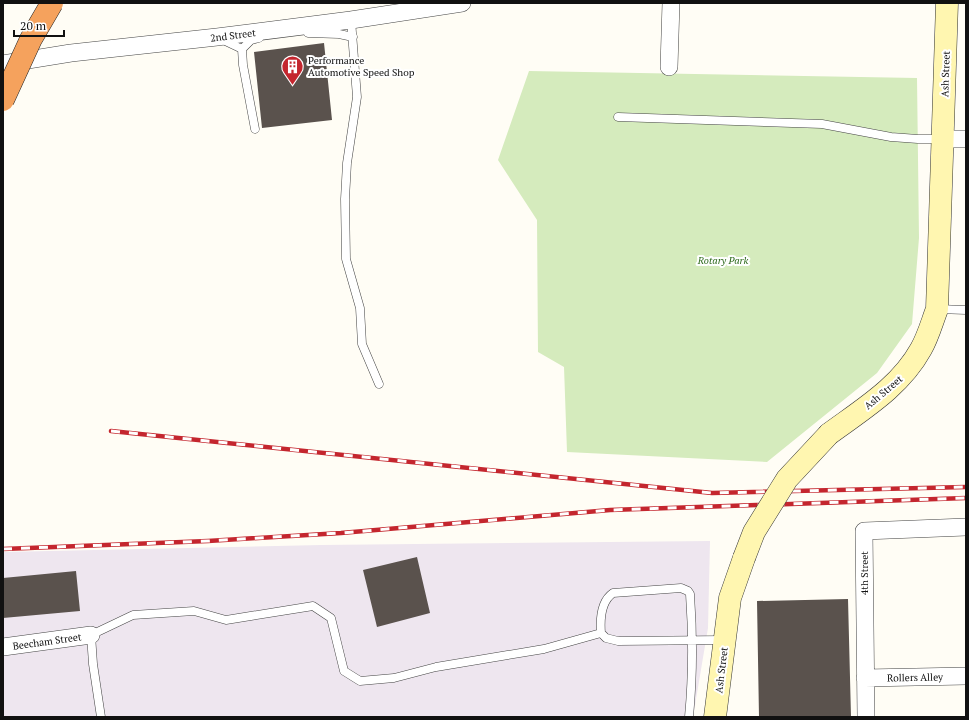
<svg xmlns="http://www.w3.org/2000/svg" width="969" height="720" font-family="'PT Serif',serif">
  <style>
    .industrial { fill: #eee6ef }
    .green { fill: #d5ebbd }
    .building { fill: #5a524d }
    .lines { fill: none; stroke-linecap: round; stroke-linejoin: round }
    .lane-casing { stroke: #444; stroke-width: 9 }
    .street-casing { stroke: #444; stroke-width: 18 }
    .secondary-casing { stroke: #333; stroke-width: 23 }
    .lane { stroke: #fff; stroke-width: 8 }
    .street { stroke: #fff; stroke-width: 17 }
    .secondary { stroke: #fff6b0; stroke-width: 22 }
    .rail-casing { stroke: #c4262e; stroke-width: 4.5 }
    .rail { stroke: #fff; stroke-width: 3; stroke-dasharray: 9; stroke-linecap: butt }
    .secondary-bridge-casing { stroke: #333; stroke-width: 23; stroke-linecap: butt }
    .highway-bridge-casing { stroke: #222; stroke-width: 23; stroke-linecap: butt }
    .secondary-bridge { stroke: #fff6b0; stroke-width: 22 }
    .highway-bridge { stroke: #f5a25d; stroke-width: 22 }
    .labels { text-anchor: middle; stroke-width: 4; stroke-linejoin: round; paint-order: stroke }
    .street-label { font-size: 10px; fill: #111; stroke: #fff }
    .poi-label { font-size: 10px; fill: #111; stroke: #fff; text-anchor: start }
    .park-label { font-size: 10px; font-style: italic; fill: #2f6b1f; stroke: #fff }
  </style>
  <rect width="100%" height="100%" fill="#fffdf5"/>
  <!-- industrial -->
  <path class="industrial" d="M710,541L708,628L693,717H3V552L321,545Z"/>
  <!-- green -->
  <path class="green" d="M529,71L917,78L919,238L912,324L877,373L767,462L567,452L564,367L538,352L537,220L498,160Z"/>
  <!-- building -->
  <path class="building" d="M324,43L332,120L262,128L254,52Z
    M417,557L430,613L377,627L363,570Z
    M76,571L80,611L3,618V578Z
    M848,599L851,717H759L757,601Z"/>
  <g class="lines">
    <defs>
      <path id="lane" d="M351,20L357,97L347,163L345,199L346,259L360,308L362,344L379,384
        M308,33L339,34L353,37
        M221,39L242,49
        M618,117L822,124L891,137L918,139H942
        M255,129L243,65L242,49L251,40L259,38
        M937,309L966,310
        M101,717L93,664L91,635L133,615L194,611L226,620L313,606L331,618L344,671L360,681L394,678L436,667L544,649L601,633
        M689,717C693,675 693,636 690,594L688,591L681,588L613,593C600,602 600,620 601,633L606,638L618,641L724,640"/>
      <path id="street" d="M3,64L71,53L217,37L351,20L462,3
        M669,67L671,3
        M943,139H966
        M3,647L91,635
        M865,678L966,676
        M866,717L864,531L966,527"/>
      <path id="secondary" d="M829,434C863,409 900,387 921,349C928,337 932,322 937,309L947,3
        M715,717L730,598L744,558"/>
    </defs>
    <!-- lane casing -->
    <use href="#lane" class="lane-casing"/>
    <!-- street casing -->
    <use href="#street" class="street-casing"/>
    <!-- secondary casing -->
    <use href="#secondary" class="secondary-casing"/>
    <!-- lane -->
    <use href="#lane" class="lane"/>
    <!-- street -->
    <use href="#street" class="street"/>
    <!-- secondary -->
    <use href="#secondary" class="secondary"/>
    <defs>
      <path id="rail" d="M111,431L712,493L966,487
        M3,549L208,541L341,533L610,510L966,498"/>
    </defs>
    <!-- rail casing -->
    <use href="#rail" class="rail-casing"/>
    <!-- rail -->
    <use href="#rail" class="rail"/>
    <defs>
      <path id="secondary-bridge" d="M744,558L754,532L787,479L829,434"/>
      <path id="highway-bridge" d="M3,100L31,39L52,3"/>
    </defs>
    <!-- secondary-bridge casing -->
    <use href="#secondary-bridge" class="secondary-bridge-casing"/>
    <!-- highway-bridge casing -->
    <use href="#highway-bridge" class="highway-bridge-casing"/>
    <!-- secondary-bridge -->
    <use href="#secondary-bridge" class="secondary-bridge"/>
    <!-- highway-bridge -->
    <use href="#highway-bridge" class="highway-bridge"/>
  </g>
  <!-- icons -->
  <defs>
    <symbol id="building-pin" viewBox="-11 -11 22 30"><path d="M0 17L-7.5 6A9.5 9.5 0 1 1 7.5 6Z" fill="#c4262e" stroke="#fff"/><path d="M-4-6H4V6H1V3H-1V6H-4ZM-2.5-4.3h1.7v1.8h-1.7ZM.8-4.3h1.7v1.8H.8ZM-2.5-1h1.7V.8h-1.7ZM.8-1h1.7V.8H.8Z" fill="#fff"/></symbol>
  </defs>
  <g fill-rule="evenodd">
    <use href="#building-pin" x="280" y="54" width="25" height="34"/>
  </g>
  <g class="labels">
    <!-- street labels -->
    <g class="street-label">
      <text transform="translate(233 35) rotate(-7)" y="4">2nd Street</text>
      <text transform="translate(945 74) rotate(-88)" y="4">Ash Street</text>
      <text transform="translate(883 392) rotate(-40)" y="4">Ash Street</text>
      <text transform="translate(864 573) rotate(-90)" y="4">4th Street</text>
      <text transform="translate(47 641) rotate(-8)" y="4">Beecham Street</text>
      <text transform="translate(721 670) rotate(-83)" y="4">Ash Street</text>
      <text transform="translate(915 677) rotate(-1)" y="4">Rollers Alley</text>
    </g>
    <!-- poi labels -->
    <g class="poi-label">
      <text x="308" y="64">Performance<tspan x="308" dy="12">Automotive Speed Shop</tspan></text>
    </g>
    <!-- park labels -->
    <g class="park-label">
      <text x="723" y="264">Rotary Park</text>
    </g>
  </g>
  <!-- border -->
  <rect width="969" height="720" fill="none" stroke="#111111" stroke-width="8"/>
  <!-- scale -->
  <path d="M14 30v6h50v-6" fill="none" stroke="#111111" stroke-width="2"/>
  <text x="20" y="30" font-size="12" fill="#111111" stroke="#ffffff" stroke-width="3" paint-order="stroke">20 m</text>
</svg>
